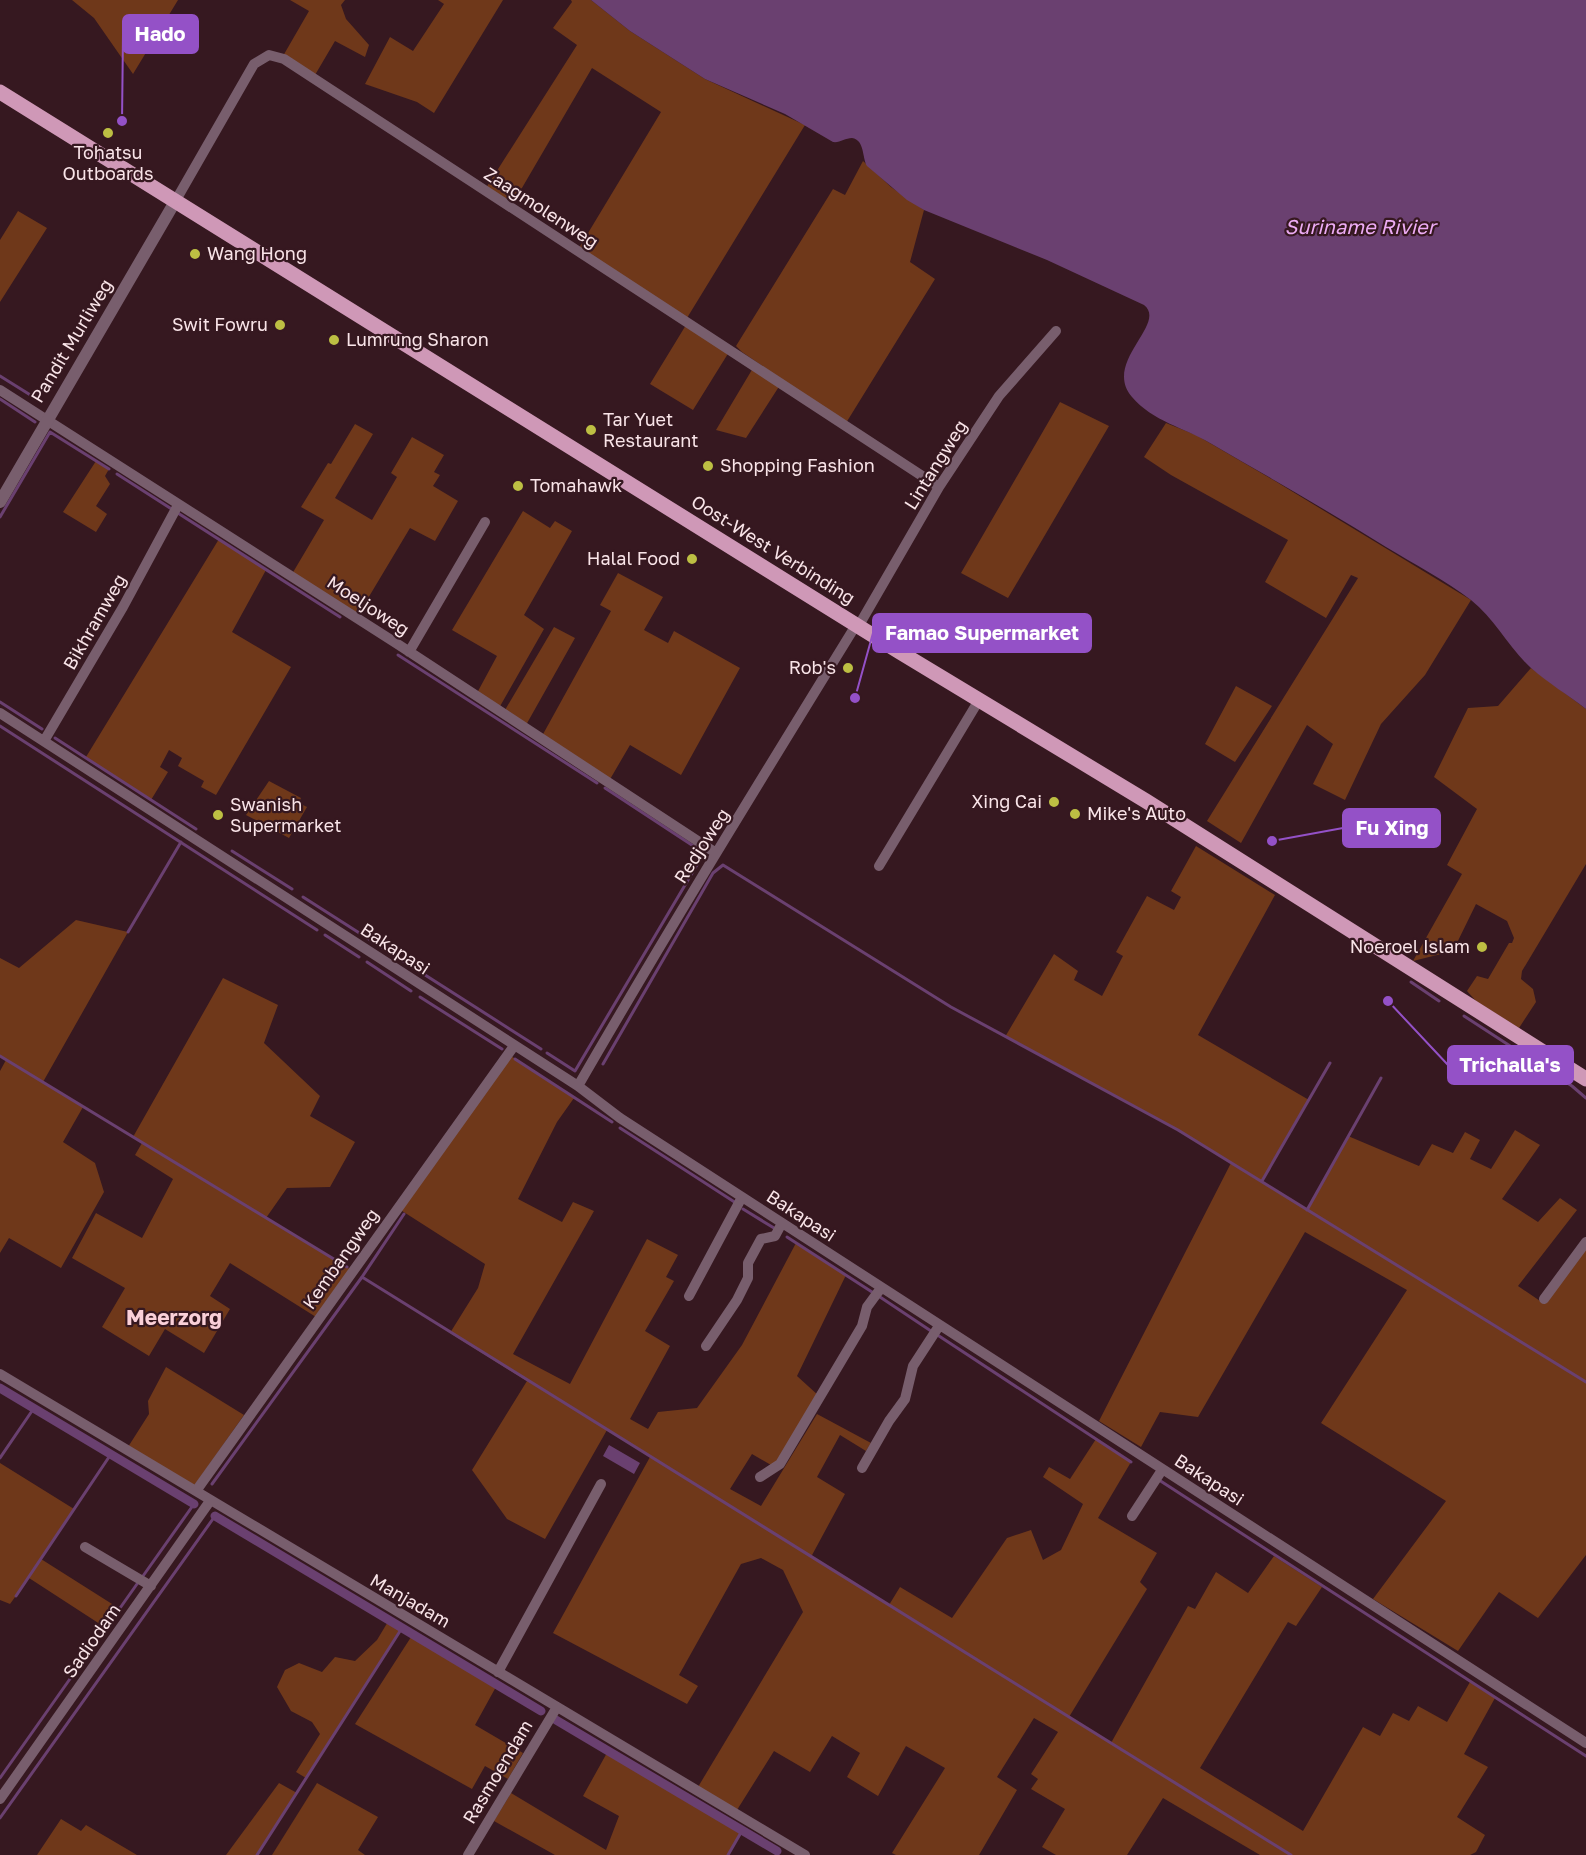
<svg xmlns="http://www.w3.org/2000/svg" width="1586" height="1855" font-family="'Golos Text',sans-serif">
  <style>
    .green { fill: #6f381a }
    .water { fill: #6a4070 }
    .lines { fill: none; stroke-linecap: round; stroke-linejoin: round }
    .stream { stroke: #6a4070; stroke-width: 3 }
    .canal { stroke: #6a4070; stroke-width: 9 }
    .minor { stroke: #785e6d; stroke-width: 10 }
    .tertiary { stroke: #785e6d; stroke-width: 12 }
    .primary { stroke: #cf98b7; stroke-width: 15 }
    .poi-dot { fill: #bdbf43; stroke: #361820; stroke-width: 2 }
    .labels { text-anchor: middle; stroke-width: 4.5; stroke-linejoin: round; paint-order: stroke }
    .poi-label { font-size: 18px; fill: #f9e4e8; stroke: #361820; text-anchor: start }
    .street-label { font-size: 18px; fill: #f9e4e8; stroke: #361820 }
    .water-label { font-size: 20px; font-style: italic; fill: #edacf5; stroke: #361820 }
    .quarter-label { font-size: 21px; font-weight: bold; fill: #fad0d8; stroke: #361820 }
    .leader { fill: none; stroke: #9451c7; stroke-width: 2 }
    .callout-dot { fill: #9451c7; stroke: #361820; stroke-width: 2 }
    .callout { fill: #9451c7; stroke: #9451c7; stroke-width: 2 }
    .callout-label { font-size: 20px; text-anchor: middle; font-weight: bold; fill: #fff }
  </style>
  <rect width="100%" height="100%" fill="#361820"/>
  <!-- green -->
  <path class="green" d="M72,0H178L133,74L94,18Z
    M290,0H345L341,5L346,19L369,45L365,57L335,41L315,75L283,56L309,11Z
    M438,0H503L434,113L417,102L365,84L390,37L413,51L444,4Z
    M571,0H591L630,31L705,79L805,125L687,318L579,248L661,112L592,68L512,205L486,188L577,45L553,28L572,2Z
    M863,161L891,187L924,210L910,262L935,279L846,423L742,352L736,346L833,189L845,195Z
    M18,211L47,228L0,302V240Z
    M686,325L729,352L693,410L650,384Z
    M753,368L780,385L746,438L716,430Z
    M1060,402L1109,426L1008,598L961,573Z
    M1166,423L1196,435L1275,481L1471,600L1425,675L1381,724L1345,800L1313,784L1333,744L1307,725L1241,843L1207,821L1358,578L1351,575L1326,618L1265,582L1288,540L1171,475L1144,457Z
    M355,424L373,434L335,498L372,520L397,477L391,473L412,437L444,455L434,472L440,475L433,486L458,501L435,541L410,528L358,615L292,574L324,520L301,507L328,463L331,464Z
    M96,461L109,469L105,476L110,484L96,506L107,514L96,532L63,512Z
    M523,511L550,528L555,521L572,531L524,615L544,629L499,708L477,693L497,656L452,630Z
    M219,539L266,570L232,632L291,667L216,795L201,787L204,781L178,766L182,758L169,750L160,767L168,772L151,800L86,757Z
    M618,573L663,597L644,630L668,643L674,631L740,668L681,775L630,745L609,781L542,736L611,611L600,605Z
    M554,627L575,638L526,725L505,710Z
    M1531,668L1586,709V864L1522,971L1521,979L1533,989L1536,1002L1519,1028L1476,1001L1467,991L1477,976L1488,979L1509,943H1512L1514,938L1507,921L1476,904L1453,951L1413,961L1462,874L1447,865L1477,809L1434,777L1468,708L1498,706Z
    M1236,686L1272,706L1235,762L1205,744Z
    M269,781L301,798L299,803L307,807L289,838L246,815Z
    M1196,846L1275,895L1198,1035L1309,1100L1262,1182L1307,1210L1348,1136L1419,1166L1432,1144L1453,1153L1465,1132L1480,1140L1470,1159L1491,1169L1515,1130L1540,1145L1502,1199L1538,1222L1560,1198L1577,1210L1518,1286L1543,1303L1586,1246V1555L1538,1618L1499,1592L1458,1651L1373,1599L1446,1501L1321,1423L1407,1290L1305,1232L1198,1417L1160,1412L1141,1447L1099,1421L1231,1163L1178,1130L1005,1037L1054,954L1078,971L1074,980L1102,996L1123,956L1116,952L1147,896L1174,910L1181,897L1171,891Z
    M76,920L128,932L43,1082L83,1107L63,1142L95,1163L104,1192L61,1268L9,1238L0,1253V1071L6,1060L0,1056V958L19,968Z
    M223,978L278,1005L264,1043L320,1096L310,1116L355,1142L330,1187L287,1188L266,1218L350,1269L316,1317L230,1263L210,1296L230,1309L204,1353L165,1329L149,1356L102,1327L125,1288L72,1258L96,1213L142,1238L173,1179L135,1155L142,1143L133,1137Z
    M511,1056L574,1098L557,1122L518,1199L562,1222L573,1202L594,1211L513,1354L570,1384L647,1239L678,1255L666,1277L674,1281L645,1331L670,1346L630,1419L648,1429L658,1412L697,1408L742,1345L796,1243L846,1275L797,1376L819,1396L781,1460L771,1465L752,1454L730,1489L761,1506L817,1414L871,1443L866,1451L840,1435L817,1477L845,1494L811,1557L889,1605L900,1587L952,1618L1007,1538L1031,1530L1043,1560L1061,1550L1083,1504L1043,1477L1049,1467L1070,1479L1096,1439L1131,1462L1098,1518L1157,1553L1140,1582L1147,1589L1069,1717L1111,1743L1188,1606L1195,1609L1216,1572L1248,1593L1274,1556L1322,1587L1296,1626L1288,1622L1200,1768L1303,1831L1363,1727L1380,1736L1393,1713L1409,1721L1418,1706L1447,1722L1470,1682L1495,1698L1464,1754L1488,1767L1457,1817L1485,1835L1476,1852L1470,1855H1260L1163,1798L1127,1855H1056L1042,1847L1065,1809L1031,1789L1038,1779L1031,1774L1058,1732L1034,1718L997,1777L1017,1790L979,1855H896L892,1853L945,1768L906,1746L878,1796L847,1777L860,1753L832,1736L810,1772L774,1751L737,1810L698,1787L803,1612L783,1570L761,1558L741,1564L679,1675L698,1686L687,1704L553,1633L650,1457L607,1430L545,1539L507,1519L472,1470L527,1381L450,1333L478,1288L485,1264L399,1209Z
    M166,1367L244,1415L194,1486L128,1447L149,1414L148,1401Z
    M0,1463L74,1509L41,1559L120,1609L106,1628L29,1578L10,1604L0,1600Z
    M389,1620L402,1628L306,1778L296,1772L320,1734L312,1722L291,1711L277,1687L285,1670L299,1663L322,1672L335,1657L355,1661L377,1640Z
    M413,1634L497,1685L475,1725L523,1753L508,1779L485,1766L472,1789L355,1724Z
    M608,1751L743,1829L728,1855H555L494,1821L511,1793L606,1850L619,1816L583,1796Z
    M279,1783L297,1793L256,1855H226Z
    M317,1783L378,1817L358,1850L365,1855H272Z
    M61,1819L81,1831L86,1825L137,1855H37Z"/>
  <!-- water -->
  <path class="water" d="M591,0H1586V709C1568,695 1548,683 1531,668C1509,648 1495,619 1471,600C1445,580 1414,564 1386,547C1328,511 1269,477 1210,443C1185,428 1152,421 1132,397C1102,362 1168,324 1144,305L1047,260L924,210L907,200L867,166C862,158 865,140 852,138C845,138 840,143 833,142L785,114L705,79L630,31Z
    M609,1445L640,1463L634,1474L603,1456Z"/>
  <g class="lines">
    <!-- stream -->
    <path class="stream" d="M0,376L40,401
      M0,399L35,422
      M117,474L340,617
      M0,517L50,432L109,469
      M398,655L597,783
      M0,702L42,729
      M0,726L317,930
      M55,738L196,829
      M232,851L292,889
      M303,897L541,1049
      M128,932L181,842
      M325,935L359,957
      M367,962L411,991
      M1411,982L1439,1001
      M420,997L502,1049
      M1464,1016L1572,1086L1586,1098
      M547,1053L575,1071L704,853L605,788
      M0,1056L347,1267
      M515,1059L612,1122
      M603,1064L713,873L723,865L951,1007L1178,1130L1586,1382
      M620,1128L736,1203
      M1262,1181L1330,1063
      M743,1209L774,1228
      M1307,1210L1381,1078
      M787,1237L872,1292
      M362,1277L1291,1855
      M880,1297L931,1331
      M939,1336L1131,1462
      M0,1458L34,1408
      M1159,1480L1586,1756
      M212,1484L362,1277L404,1214
      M143,1576L194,1504
      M16,1596L111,1454
      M0,1778L137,1584
      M0,1818L215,1516
      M257,1855L402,1628
      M728,1855L743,1829"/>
    <!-- canal -->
    <path class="canal" d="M0,1388L194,1504
      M215,1516L541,1711
      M556,1720L777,1851"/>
    <!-- minor -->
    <path class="minor" d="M176,200L254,64L269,55L284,59L939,487
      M0,390L399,645L716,853
      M858,627L939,487L999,396L1056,331
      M409,652L485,522
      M0,713L578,1086L620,1118L1586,1743
      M44,741L123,607L178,505
      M879,866L979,700
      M578,1086C668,930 762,778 856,625
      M689,1296L742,1197
      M1544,1299L1586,1242
      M706,1346L737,1300L748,1278V1263L761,1239L775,1236L782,1223
      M0,1374L805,1855
      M862,1468L889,1421L905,1399L913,1366L939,1326
      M760,1477L780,1464L862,1326L867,1307L881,1288
      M196,1491L514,1046
      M1132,1516L1162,1470
      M85,1547L151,1586
      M498,1672L601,1484
      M0,1799L210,1501
      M468,1855L557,1707"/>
    <!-- tertiary -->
    <path class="tertiary" d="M0,502L176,200"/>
    <!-- primary -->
    <path class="primary" d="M0,92L898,651L1146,801L1586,1079"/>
  </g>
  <!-- markers -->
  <g class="poi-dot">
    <circle cx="108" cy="133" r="6"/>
    <circle cx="195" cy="254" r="6"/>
    <circle cx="280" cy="325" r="6"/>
    <circle cx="334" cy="340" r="6"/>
    <circle cx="591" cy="430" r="6"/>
    <circle cx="708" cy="466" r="6"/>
    <circle cx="518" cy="486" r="6"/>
    <circle cx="692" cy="559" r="6"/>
    <circle cx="848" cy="668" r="6"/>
    <circle cx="1054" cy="802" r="6"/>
    <circle cx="1075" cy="814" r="6"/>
    <circle cx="218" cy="815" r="6"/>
    <circle cx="1482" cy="947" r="6"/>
  </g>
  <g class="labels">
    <!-- poi labels -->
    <g class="poi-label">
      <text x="108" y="159" text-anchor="middle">Tohatsu<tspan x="108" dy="21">Outboards</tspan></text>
      <text x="207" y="260">Wang Hong</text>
      <text x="268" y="331" text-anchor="end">Swit Fowru</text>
      <text x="346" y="346">Lumrung Sharon</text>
      <text x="603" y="426">Tar Yuet<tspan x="603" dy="21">Restaurant</tspan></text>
      <text x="720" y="472">Shopping Fashion</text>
      <text x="530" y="492">Tomahawk</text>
      <text x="680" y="565" text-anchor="end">Halal Food</text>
      <text x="836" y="674" text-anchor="end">Rob's</text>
      <text x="1042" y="808" text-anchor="end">Xing Cai</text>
      <text x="230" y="811">Swanish<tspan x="230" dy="21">Supermarket</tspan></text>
      <text x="1087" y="820">Mike's Auto</text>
      <text x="1470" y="953" text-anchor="end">Noeroel Islam</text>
    </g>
    <!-- street labels -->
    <g class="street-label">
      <text transform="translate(541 208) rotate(33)" y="6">Zaagmolenweg</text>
      <text transform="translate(72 341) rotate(-59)" y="6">Pandit Murliweg</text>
      <text transform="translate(936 465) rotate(-58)" y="6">Lintangweg</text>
      <text transform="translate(773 550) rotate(32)" y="6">Oost-West Verbinding</text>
      <text transform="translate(368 606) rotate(33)" y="6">Moeljoweg</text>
      <text transform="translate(95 622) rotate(-60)" y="6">Bikhramweg</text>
      <text transform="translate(702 846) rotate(-57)" y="6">Redjoweg</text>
      <text transform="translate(395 949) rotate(33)" y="6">Bakapasi</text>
      <text transform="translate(801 1216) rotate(33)" y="6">Bakapasi</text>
      <text transform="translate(341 1259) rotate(-55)" y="6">Kembangweg</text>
      <text transform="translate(1209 1480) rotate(33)" y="6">Bakapasi</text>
      <text transform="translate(410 1601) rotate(30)" y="6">Manjadam</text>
      <text transform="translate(92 1641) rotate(-55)" y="6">Sadiodam</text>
      <text transform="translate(498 1772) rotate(-59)" y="6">Rasmoendam</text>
    </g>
    <!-- water labels -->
    <g class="water-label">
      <text x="1360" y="234">Suriname Rivier</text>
    </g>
    <!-- quarter labels -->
    <g class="quarter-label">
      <text x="174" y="1325">Meerzorg</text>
    </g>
  </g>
  <!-- callouts -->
  <path class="leader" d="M122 121L123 34M855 698L873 633M1272 841L1343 828M1388 1001L1448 1065"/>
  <g class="callout-dot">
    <circle cx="122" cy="121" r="6"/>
    <circle cx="855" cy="698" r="6"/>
    <circle cx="1272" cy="841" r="6"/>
    <circle cx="1388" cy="1001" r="6"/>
  </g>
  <g class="callout">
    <rect x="123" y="15" width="75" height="38" rx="6"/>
    <rect x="873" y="614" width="218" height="38" rx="6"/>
    <rect x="1343" y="809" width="97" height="38" rx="6"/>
    <rect x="1448" y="1046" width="125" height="38" rx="6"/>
  </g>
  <g class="callout-label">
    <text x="160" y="41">Hado</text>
    <text x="982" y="640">Famao Supermarket</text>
    <text x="1392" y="835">Fu Xing</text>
    <text x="1510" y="1072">Trichalla's</text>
  </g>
</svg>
